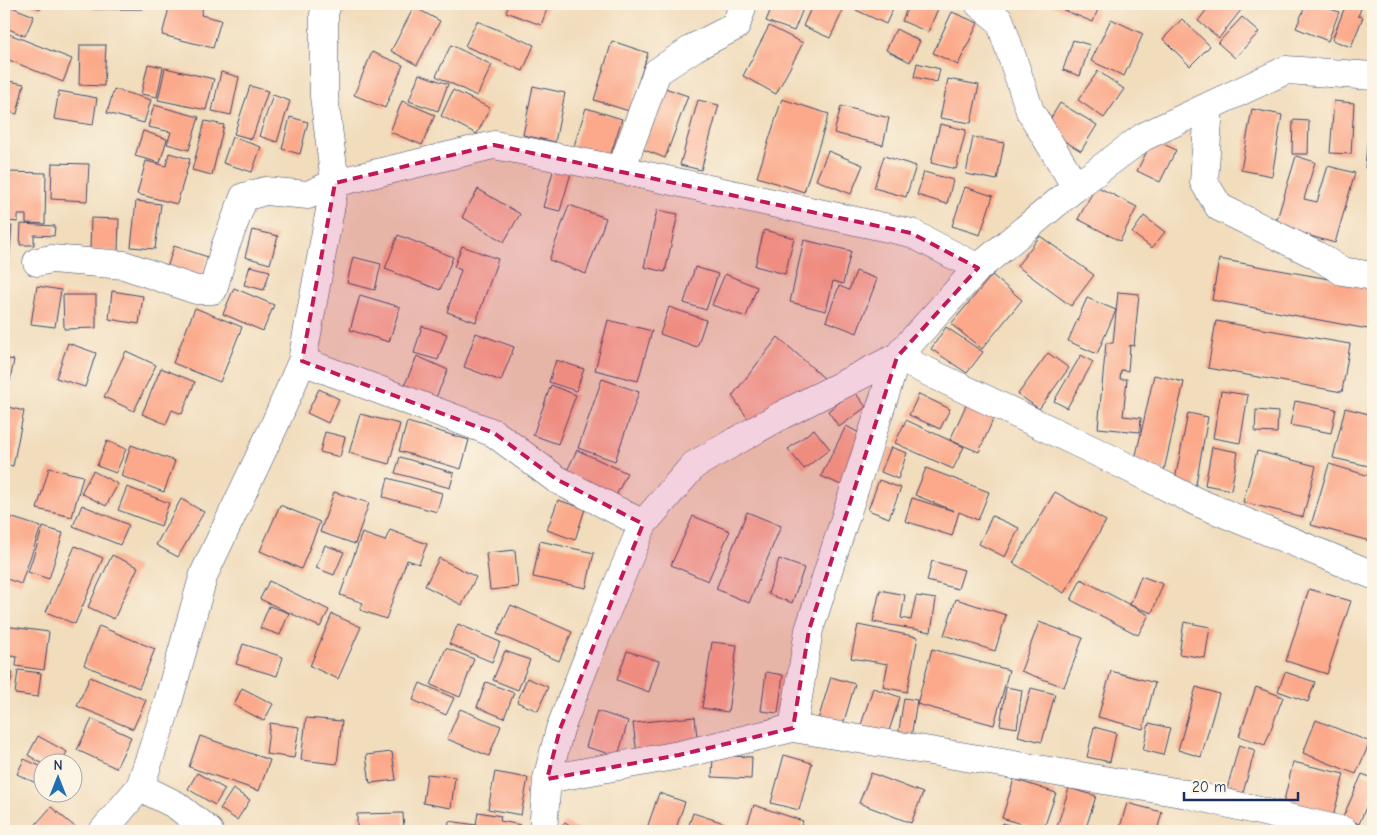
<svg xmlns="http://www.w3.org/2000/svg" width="1377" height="835" font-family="'Comic Neue',sans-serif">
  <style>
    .building { fill: #fba98a }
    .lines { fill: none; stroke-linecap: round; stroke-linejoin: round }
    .minor-casing { stroke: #3b496c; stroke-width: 29 }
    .minor { stroke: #fff; stroke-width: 28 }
    .marked { fill: #c2185b; fill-opacity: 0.2; stroke: #c2185b; stroke-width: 4; stroke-dasharray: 10 6; stroke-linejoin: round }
  </style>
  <rect width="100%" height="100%" fill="#fcf5e5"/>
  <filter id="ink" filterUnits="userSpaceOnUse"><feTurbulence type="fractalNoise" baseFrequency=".02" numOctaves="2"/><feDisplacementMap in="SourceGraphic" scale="10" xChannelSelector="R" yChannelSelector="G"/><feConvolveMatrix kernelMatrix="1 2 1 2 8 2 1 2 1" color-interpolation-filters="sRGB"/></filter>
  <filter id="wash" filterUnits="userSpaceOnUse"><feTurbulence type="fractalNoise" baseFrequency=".0096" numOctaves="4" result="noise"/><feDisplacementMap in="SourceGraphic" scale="20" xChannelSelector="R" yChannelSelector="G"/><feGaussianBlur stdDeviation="1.12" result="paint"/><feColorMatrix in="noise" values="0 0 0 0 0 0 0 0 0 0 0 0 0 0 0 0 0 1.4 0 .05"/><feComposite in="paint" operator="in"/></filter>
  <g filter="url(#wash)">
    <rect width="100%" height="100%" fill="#f1dcbb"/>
    <g id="blocks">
      <!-- building -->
      <path class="building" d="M4,4L34,16L25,36L4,27Z
        M27,4H43L41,9Z
        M93,4H143V9H93Z
        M170,4H204L201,15L221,20L213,48L162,35Z
        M509,4H549L541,25L506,12Z
        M773,4H805L794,31L766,21Z
        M813,4H846L830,38L803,26Z
        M859,4H895L886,24L856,10Z
        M909,4H940L928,32L902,21Z
        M1051,4H1100L1093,22L1051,5Z
        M1211,4H1243L1245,5L1219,38L1198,21Z
        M1306,4H1323L1322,6L1339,12L1328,41L1296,28Z
        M1346,4H1363L1358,16L1363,17L1351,47L1332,40Z
        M1371,4H1373V24H1369Z
        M414,7L440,21L417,65L391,51Z
        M952,12L978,23L958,65L933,53Z
        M1242,17L1259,32L1235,58L1218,43Z
        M1111,19L1143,34L1124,76L1091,61Z
        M1182,19L1210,46L1190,66L1163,39Z
        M477,21L534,45L523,71L465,46Z
        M769,26L803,43L776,94L743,76Z
        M896,29L920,41L910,62L886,50Z
        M4,32L72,59L63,82L4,58Z
        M1073,40L1090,45L1080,76L1063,70Z
        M612,41L648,53L629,111L594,100Z
        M80,45H106L104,86L79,85Z
        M451,45L492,65L477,96L436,76Z
        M372,52L403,65L385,108L354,95Z
        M917,63L940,69L937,82L914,77Z
        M148,64L163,67L157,97L141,94Z
        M165,68L214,79L206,110L158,100Z
        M1098,71L1124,89L1104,118L1078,100Z
        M221,72L239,77L231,115L212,111Z
        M419,74L448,84L438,111L409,101Z
        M948,79L979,85L971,123L940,118Z
        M4,80L24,84L17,114L4,111Z
        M250,86L268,91L252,139L234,134Z
        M533,86L565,93L555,142L523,135Z
        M665,88L688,96L665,158L642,149Z
        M114,89L151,100L144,123L107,113Z
        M453,90L490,108L477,134L441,116Z
        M59,91L97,98L93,125L54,119Z
        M273,95L290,101L277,142L259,136Z
        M782,99L829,114L804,192L757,177Z
        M698,100L719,105L701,170L680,165Z
        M402,101L435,115L422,145L390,132Z
        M1334,101L1354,103L1351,154L1330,153Z
        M1060,103L1097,125L1081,151L1044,129Z
        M154,105L199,117L189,150L167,144L171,132L148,127Z
        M841,106L889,118L883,145L834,133Z
        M586,108L622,119L609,160L573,149Z
        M1252,109L1282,115L1272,176L1241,170Z
        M290,117L308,122L300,154L282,149Z
        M1293,120L1309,121L1308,154H1292Z
        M205,121L224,125L212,175L192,170Z
        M940,124L966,130L956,169L931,163Z
        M143,131L167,139L160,163L135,156Z
        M1368,134L1373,135V169L1365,168Z
        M232,137L261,147L252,172L223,163Z
        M973,137L1004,143L997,180L966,174Z
        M1153,139L1176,150L1160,182L1137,171Z
        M828,151L863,165L851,194L816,180Z
        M169,153L190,159L177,204L137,194L146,161L166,166Z
        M884,156L916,166L906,197L874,188Z
        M1296,156L1315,162L1304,199L1317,202L1328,166L1355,173L1335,243L1275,226Z
        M52,163L89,164L87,201L51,199Z
        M554,168L571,173L560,211L543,207Z
        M7,172L46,173L45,224L26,223V215H18V222L5,221Z
        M924,172L953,180L947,204L917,195Z
        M1096,186L1137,207L1120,241L1078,219Z
        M965,187L993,196L980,235L952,226Z
        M478,189L520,214L504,242L462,217Z
        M136,201L161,204L155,249L131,247Z
        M569,205L606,218L586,274L549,260Z
        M657,210L678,214L665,272L644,267Z
        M1144,216L1165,232L1152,248L1132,233Z
        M91,218L119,219L118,251L90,250Z
        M21,224L55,226L54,236L34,235V245H20Z
        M4,226H12L9,262L4,261Z
        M252,230L278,236L270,264L245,257Z
        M764,230L794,238L785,274L755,266Z
        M398,235L453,257L440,290L385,269Z
        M1040,236L1094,275L1071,306L1017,266Z
        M804,240L851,251L843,284L833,281L826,311L790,302Z
        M174,246L208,257L201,281L166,271Z
        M462,246L498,259L476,322L447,312L461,270L454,267Z
        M353,257L381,264L375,290L347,283Z
        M1219,259L1373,287V330L1212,300Z
        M250,266L270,271L264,290L244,285Z
        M695,267L718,274L706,310L684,303Z
        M856,271L877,279L857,333L826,321L839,286L849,290Z
        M725,274L757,287L746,317L712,305Z
        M992,275L1022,300L982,349L951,324Z
        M37,286L61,290L55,327L31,324Z
        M234,288L274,305L263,331L223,314Z
        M112,291L143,296L139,324L109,319Z
        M1118,292L1139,294L1134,346L1130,345L1128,371L1121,370L1120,379H1127L1123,416L1141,418L1140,432L1098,428L1106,343H1113Z
        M63,295H96V328L64,329Z
        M360,295L400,307L389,342L350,330Z
        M1087,298L1116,310L1097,354L1068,341Z
        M669,307L706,320L697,347L660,334Z
        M195,308L242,327L220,382L173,363Z
        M608,320L652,331L638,381L595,370Z
        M1216,321L1350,344L1342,392L1208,368Z
        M422,326L447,334L438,360L414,353Z
        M946,327L983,352L967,373L931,349Z
        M476,333L514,347L501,381L464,367Z
        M778,337L825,379L751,423L732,396Z
        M68,343L96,353L85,387L56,378Z
        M126,351L156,365L134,411L104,397Z
        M1048,353L1069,368L1039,409L1018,394Z
        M1081,355L1093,362L1067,408L1054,401Z
        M417,356L448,370L433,404L402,391Z
        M4,358L14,360L7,396L4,395Z
        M556,360L584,369L576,391L549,382Z
        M161,368L195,382L182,414L172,410L166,424L142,414Z
        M1154,375L1184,382L1164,470L1134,464Z
        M602,379L639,392L615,461L578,448Z
        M551,385L576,395L558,444L533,435Z
        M319,389L339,399L328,423L307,413Z
        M854,391L866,407L839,427L828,411Z
        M1221,391L1248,395L1240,443L1213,438Z
        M919,394L950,409L940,429L909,415Z
        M1295,401L1336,409L1331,433L1290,425Z
        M967,403L995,415L979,452L950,440Z
        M4,406L24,411L13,466L4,464Z
        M1345,408L1373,415V467L1333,458Z
        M1256,410L1278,412L1277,433L1255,432Z
        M1188,413L1208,417L1195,489L1174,485Z
        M360,414L400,424L389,464L349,453Z
        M906,420L964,447L953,469L895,443Z
        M407,422L469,440L461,469L399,451Z
        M846,426L867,437L843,486L821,476Z
        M814,429L830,449L804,469L788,449Z
        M325,432L345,437L340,457L320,452Z
        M107,441L126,449L116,473L97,466Z
        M131,445L175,461L164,492L121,476Z
        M891,447L907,453L898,479L881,472Z
        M1212,447L1238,452L1231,490L1205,485Z
        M577,450L627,473L615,498L565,475Z
        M1257,451L1316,466L1303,517L1243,502Z
        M400,457L454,473L450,488L395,473Z
        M1329,464L1373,477V542L1311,525Z
        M49,468L83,476L72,517L37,509Z
        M926,468L989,492L978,520L959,512L952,536L905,521L912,498L954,511L915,495Z
        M93,471L118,484L106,506L81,493Z
        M388,478L442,493L437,512L383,497Z
        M879,480L901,488L889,518L868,510Z
        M127,487L169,503L161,526L118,510Z
        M334,492L369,503L355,544L320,532Z
        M1055,492L1106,521L1064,593L1013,563Z
        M181,499L204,512L178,557L156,545Z
        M558,500L585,509L575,540L547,530Z
        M82,505L129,525L120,545L73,526Z
        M280,505L320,522L301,569L260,551Z
        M747,512L781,526L749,603L716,589Z
        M4,515L41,527L21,584L4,578Z
        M693,516L730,531L708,581L671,565Z
        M992,516L1019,528L1005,557L979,544Z
        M43,527L63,533L49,579L28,572Z
        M390,530L427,544L419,564L407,560L386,619L360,610L363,603L340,595L362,533L385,541Z
        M540,541L594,553L586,588L533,577Z
        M325,545L344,552L334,575L316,568Z
        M75,546L103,558L75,624L46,612Z
        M515,550L518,587L490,590L486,553Z
        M112,555L138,567L114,619L88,607Z
        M439,558L476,577L462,605L425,586Z
        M779,559L804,568L792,603L768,594Z
        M932,561L964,570L958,589L927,581Z
        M1141,576L1163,584L1152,613L1130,605Z
        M1081,579L1149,615L1138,635L1071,600Z
        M269,581L329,610L320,627L260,599Z
        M1309,589L1351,601L1327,674L1286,661Z
        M880,590L905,595L901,618L911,620L916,596L936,599L931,632L873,622Z
        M956,599L1006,615L995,651L944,635Z
        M511,605L572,632L559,661L497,634Z
        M269,606L289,613L280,635L260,628Z
        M332,614L361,627L338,679L310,666Z
        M1039,622L1083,638L1064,687L1021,671Z
        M1184,622L1210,627L1205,658L1179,654Z
        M458,624L500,642L492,662L449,644Z
        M858,625L918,637L907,692L883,687L888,664L851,658Z
        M4,626L49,632L44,670L16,666L17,657L4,655Z
        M99,626L155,649L139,688L84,665Z
        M712,642L737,645L728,712L702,708Z
        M243,644L283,657L277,676L236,664Z
        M446,648L474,659L460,697L431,685Z
        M932,649L1009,670L994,725L917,704Z
        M505,651L530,660L518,690L493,680Z
        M627,651L659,661L649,692L617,680Z
        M4,670L13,673L5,702L4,701Z
        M18,670L41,673L38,697L15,694Z
        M1111,671L1155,683L1143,729L1098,717Z
        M766,672L783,675L778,713L761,711Z
        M1285,672L1315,682L1308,702L1278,691Z
        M90,677L146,700L133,729L77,706Z
        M831,677L855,684L842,728L818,720Z
        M527,678L548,687L538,711L517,702Z
        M486,682L514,693L504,718L477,707Z
        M420,683L454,698L446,715L413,700Z
        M1006,687L1022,690L1017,728L1000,725Z
        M1196,687L1219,694L1201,757L1178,750Z
        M1256,687L1283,697L1265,745L1239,736Z
        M242,688L273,704L264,721L234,705Z
        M873,688L900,697L888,734L861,725Z
        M1031,688L1055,694L1042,742L1018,736Z
        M904,698L917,700L911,738L898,736Z
        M4,709H7L5,739H4Z
        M460,709L501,726L489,756L447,739Z
        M597,711L628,721L618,756L586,747Z
        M695,717L698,748L637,754L633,723Z
        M306,718L342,721L337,764L301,760Z
        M92,719L131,737L116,768L77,750Z
        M1316,720L1370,742L1356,774L1303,753Z
        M270,723L299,727L294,758L266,754Z
        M1149,723L1170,728L1163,755L1143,750Z
        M1094,727L1116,733L1110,762L1087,757Z
        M38,736L67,752L61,762L41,763L28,755Z
        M200,736L270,760L259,791L189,767Z
        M1239,745L1255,750L1243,793L1227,789Z
        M392,752L396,780L370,783L366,755Z
        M713,755L752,757L751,779L712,777Z
        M784,755L812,763L799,810L771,803Z
        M24,759L42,767V786L17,774Z
        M1293,762L1344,774L1333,817L1283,805Z
        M495,772L528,778L521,815L488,809Z
        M197,773L225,789L215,805L188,789Z
        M871,773L923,793L911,823L859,803Z
        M427,774L455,777L451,808L423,803Z
        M1362,774L1373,778V790L1359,824L1343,817Z
        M1014,779L1056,793L1043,831L1002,818Z
        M1069,788L1096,796L1085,831L1056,830Z
        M233,789L250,800L237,820L220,809Z
        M659,793L685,802L675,831H646Z
        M1127,803L1162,812L1157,831H1119Z
        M754,805L803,821L799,831H745Z
        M51,807L80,831H30Z
        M478,812L501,816L500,821L521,825L520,831H448L449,821L476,825Z
        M403,813L404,831H357V814Z
        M693,813L727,824L725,831H687Z
        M565,822L579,831H559Z
        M1003,823L1026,831H1000Z"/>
    </g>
  </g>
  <g filter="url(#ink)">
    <use href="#blocks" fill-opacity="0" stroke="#3b496c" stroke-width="1"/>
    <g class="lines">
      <defs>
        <path id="minor" d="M979,4L1000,21L1030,111L1076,187
          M1209,106L1204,182L1219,207L1316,255L1342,271L1373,276
          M621,170L657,72L695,47L736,26L743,4
          M37,262L51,259L124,265L196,290H213L225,247L244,197L265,191L308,195L335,183L494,145L621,170L911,233L978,268
          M302,361L494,433L556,479L643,524
          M793,728L809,630L897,357L1107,457L1197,502L1373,575
          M547,779L679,755L793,728L1187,794L1344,831
          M103,831L140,787
          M209,831L176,805L140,787L166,709L204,574L275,424L302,361L335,183L324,96V14L327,4
          M543,831L547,779L560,729L597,634L643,524L694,465L782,415L897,357L978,268L1076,187L1143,137L1286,70L1373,76"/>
      </defs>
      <!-- minor casing -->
      <use href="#minor" class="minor-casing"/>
      <!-- minor -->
      <use href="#minor" class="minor"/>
    </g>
  </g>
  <!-- marked area -->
  <path class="marked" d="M494,145L911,233L978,268L897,357L809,630L793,728L679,755L547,779L560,729L643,524L556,479L494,433L302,361L335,183Z"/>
  <!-- margin -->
  <rect width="1377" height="835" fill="none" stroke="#fcf5e5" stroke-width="20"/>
  <!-- north arrow -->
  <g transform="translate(58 778)"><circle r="24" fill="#fcf5e5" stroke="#a2a6af"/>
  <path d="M0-4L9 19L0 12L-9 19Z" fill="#1f6fb2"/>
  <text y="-8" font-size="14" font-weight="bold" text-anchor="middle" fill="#1b2f5e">N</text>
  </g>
  <!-- scale -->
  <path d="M1184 792v8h114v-8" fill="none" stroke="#1b2f5e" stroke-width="2.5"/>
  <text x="1192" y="792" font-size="15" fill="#1b2f5e" stroke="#fcf5e5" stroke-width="4" paint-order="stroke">20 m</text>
</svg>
